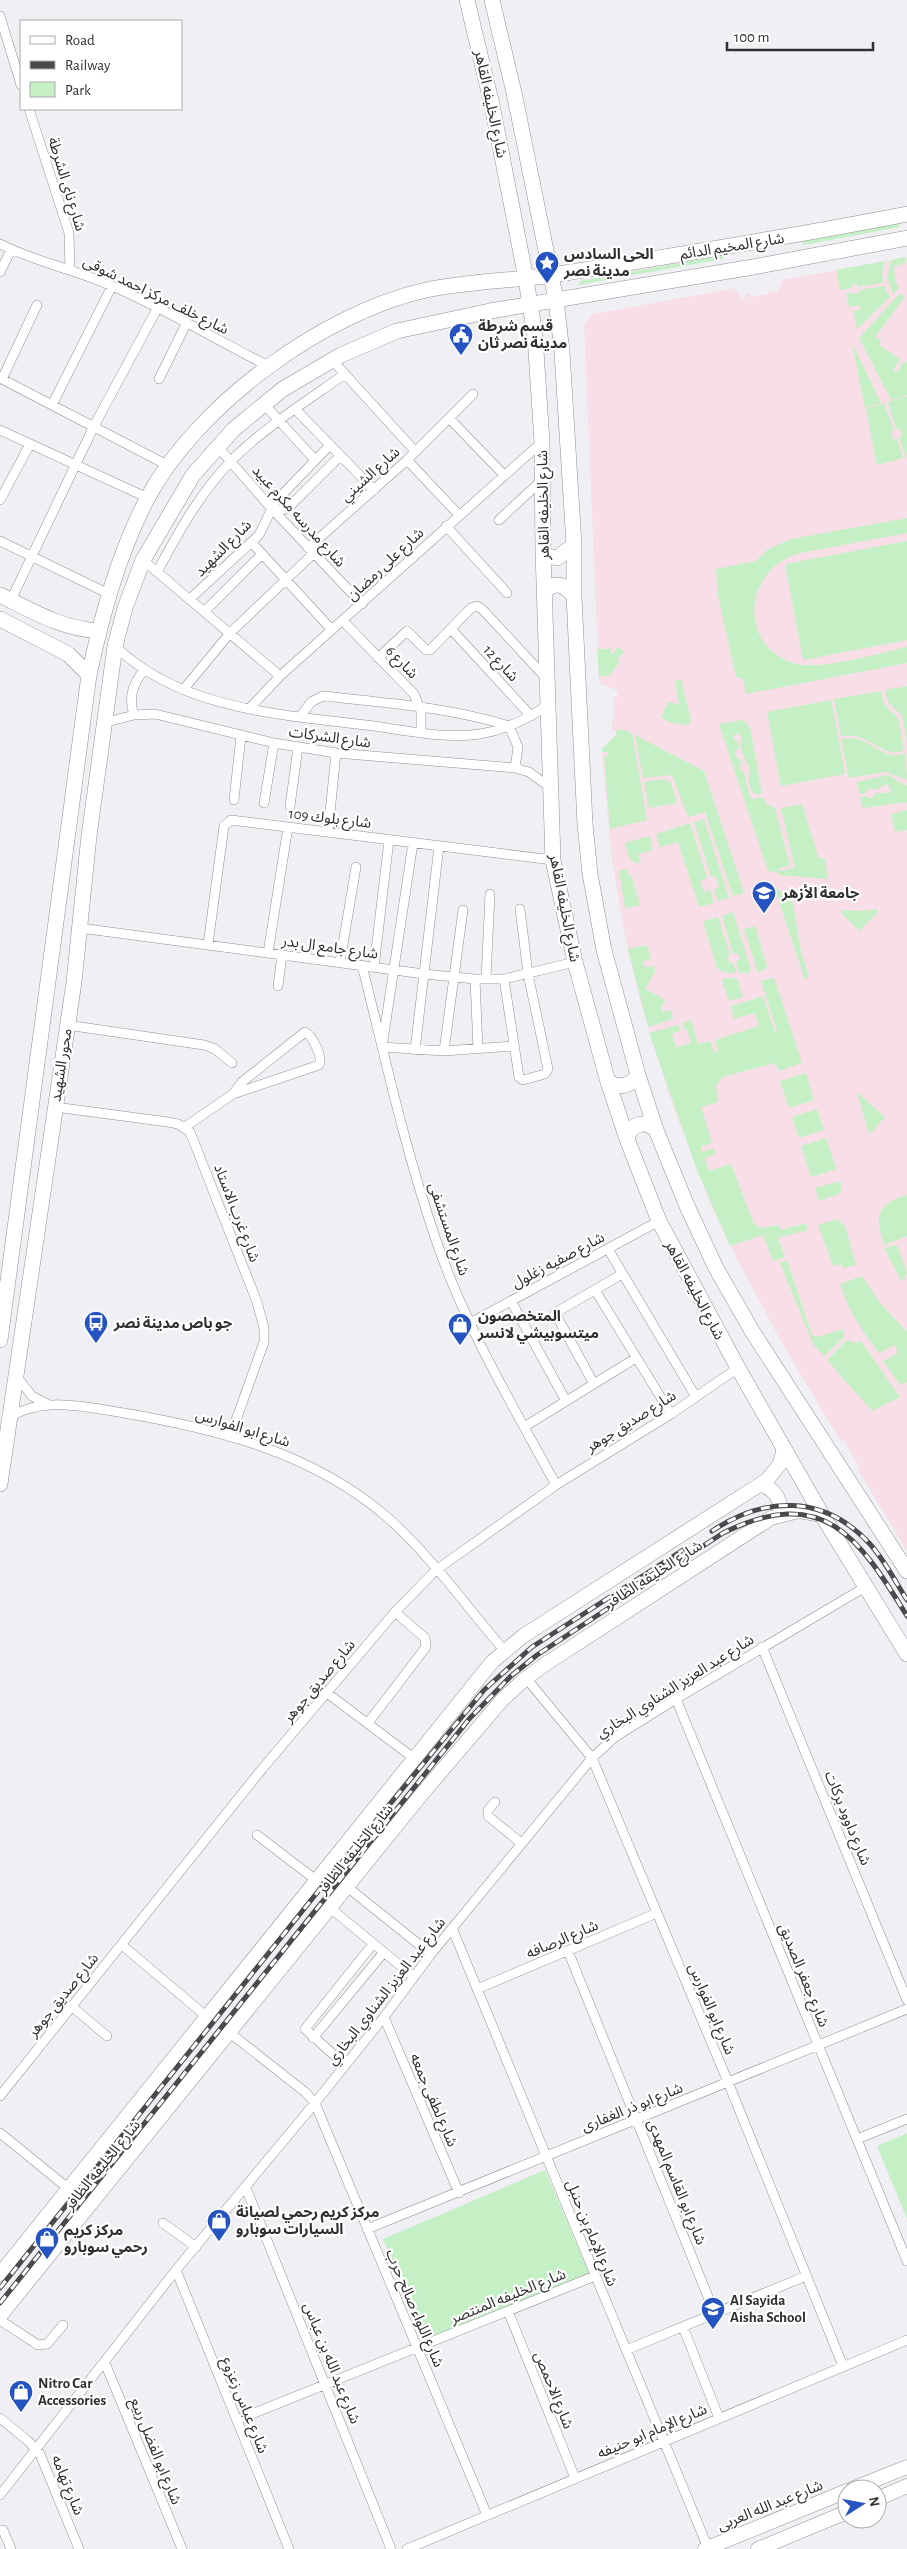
<svg xmlns="http://www.w3.org/2000/svg" width="907" height="2549" font-family="'Alegreya Sans','Noto Sans Arabic',sans-serif">
  <style>
    .education { fill: #f8dfe7 }
    .green { fill: #c5f0c6 }
    .lines { fill: none; stroke-linecap: round; stroke-linejoin: round }
    .street-casing { stroke: #919195; stroke-width: 10 }
    .secondary-casing { stroke: #919195; stroke-width: 15 }
    .primary-casing { stroke: #919195; stroke-width: 16 }
    .street { stroke: #fff; stroke-width: 9 }
    .secondary { stroke: #fff; stroke-width: 14 }
    .primary { stroke: #fff; stroke-width: 15 }
    .rail-casing { stroke: #4a4a4c; stroke-width: 5 }
    .rail { stroke: #fff; stroke-width: 3; stroke-dasharray: 9; stroke-linecap: butt }
    .labels { text-anchor: middle; stroke-width: 4.5; stroke-linejoin: round; paint-order: stroke }
    .street-label { font-size: 15px; fill: #2f2f31; stroke: #fff }
    .poi-label { font-size: 15px; font-weight: bold; fill: #2f2f31; stroke: #fff; text-anchor: start }
  </style>
  <rect width="100%" height="100%" fill="#f0f0f4"/>
  <!-- education -->
  <path class="education" d="M907,257V1551L857,1468L859,1466L854,1458L844,1440L841,1442L784,1347L730,1246L710,1203L672,1104L640,1001L624,932L612,861L602,757V749L616,735V731H611L614,711L613,697H618V691L599,683L584,324L593,314L735,288L742,299L745,298V294L750,293L751,297L768,294L767,291L778,292L782,280Z"/>
  <!-- green -->
  <path class="green" d="M899,223L900,227L803,245V240Z
    M723,255V259L578,285L580,281Z
    M906,257L904,264L894,266L895,280L899,288L893,294L887,278L891,260Z
    M885,261L882,272L883,283L858,287V284L851,285V288L840,290L836,270Z
    M884,286L890,297L857,329L853,311L860,310V305L849,307L846,293L852,292V294L859,293V290Z
    M900,293L905,297L875,337L881,341L879,345L900,359L893,370L897,372L904,361L907,364V395L891,400L859,338Z
    M852,343L881,403L865,408Z
    M907,396V457H906L899,438L902,436L900,428L896,429L888,402Z
    M884,403L894,430L891,431L893,440L897,439L903,458L877,465L866,409Z
    M907,518V533L800,553C742,569 737,649 797,664C822,670 880,653 907,647V663L746,694L743,679L736,677L718,596L716,569L756,561L768,549L791,539Z
    M907,541V640L803,660L785,564Z
    M617,648H620L624,652L617,660L619,663L609,676H599L597,649H612L610,653L613,654Z
    M681,680L691,720L688,725L671,723L661,717L668,702L679,704L675,681Z
    M907,686V743L902,716L888,702L885,690Z
    M881,691L884,704L898,718L904,750C885,761 869,731 841,736L834,699Z
    M831,700L845,774L781,786L767,712Z
    M743,720L750,727L762,794L756,795C748,789 748,775 750,767C742,758 740,747 741,736L738,733L733,736L734,740L738,742L739,749L735,750L737,759H741L740,769L744,773L750,797L753,799L763,797L766,804L775,808L790,866L780,868V871L795,868L781,808L802,804L819,859L825,858L828,879L779,875L777,872L768,871L719,724Z
    M621,729L632,733L647,820L610,829L604,756H608V752H602V749L616,735V731Z
    M635,735L704,771L744,893L733,896L705,812L688,817L672,775L643,778Z
    M852,738C871,739 886,763 905,753L907,780L886,772L849,778L841,739Z
    M888,775L907,786V802L863,808L860,797L865,796L871,799L876,793H889L891,790L887,784L875,790L869,788L865,793L860,794L857,782Z
    M662,779L671,782L677,803L649,808L644,782Z
    M907,810V830L895,832L891,814Z
    M704,819L729,898L718,901L714,889L719,887L716,876L711,877L694,822Z
    M690,823L707,878L700,881L704,892L710,890L714,903L699,907L678,842L660,847L656,834Z
    M650,836L653,850L638,854L641,862L634,863L633,860L630,861L625,843Z
    M627,869L628,875H631L640,905L625,909L619,871Z
    M777,888L793,903L801,952L809,976L805,980L775,889Z
    M877,909L878,912L859,931L841,913V910L861,911Z
    M733,912L751,970L749,973H739L736,962L740,960L738,953L733,954L722,916Z
    M718,917L730,955L727,957L729,963H733L736,973L723,972L717,968L703,921Z
    M755,926L767,966L766,969L758,973L744,929Z
    M647,945L651,959L643,961L644,967L654,966L655,972L645,989L664,999L665,1003L661,1006L662,1012L671,1010L673,1019L648,1027L628,949Z
    M725,978H737L743,997L729,1001L722,981Z
    M772,978L775,980L802,1063L779,1071L775,1063L722,1077L716,1087L718,1102L701,1107L712,1143L701,1146L702,1152L714,1148L716,1154L705,1158L709,1171L731,1164L754,1224L760,1228L779,1225L781,1230L806,1223L808,1230L778,1238L785,1257L773,1261L763,1235L730,1246L697,1170L649,1033L678,1025L680,1031L672,1034L676,1047L691,1043L687,1029L684,1030L682,1023L691,1020L698,1044L710,1041L714,1052L718,1051L715,1040L759,1026L754,1013L734,1019L731,1006L763,996L775,1032L777,1031L761,981Z
    M806,1073L814,1100L789,1108L780,1081Z
    M857,1092L885,1117L871,1133L868,1131Z
    M817,1109L824,1130L799,1138L792,1117Z
    M826,1138L836,1169L811,1177L801,1146Z
    M840,1181L842,1189L839,1194L819,1201L815,1188Z
    M907,1195V1236L884,1245C875,1217 875,1204 907,1195Z
    M837,1219L845,1226L856,1265L843,1268L841,1264L833,1266L818,1225Z
    M897,1245L907,1273L902,1282L884,1248Z
    M787,1260L812,1335L817,1337L843,1329L844,1337L824,1356L813,1344L780,1263Z
    M862,1276L880,1303L907,1332V1382L900,1385L883,1361L898,1353L895,1345L879,1353C862,1331 848,1310 840,1284Z
    M847,1340L856,1343L861,1341L900,1397L872,1411L827,1360Z
    M907,2133V2219L877,2146Z
    M545,2170L591,2278L429,2347L383,2239Z"/>
  <g class="lines">
    <defs>
      <path id="street" d="M0,16L21,85
        M29,109L69,233L70,269
        M0,244C35,262 74,269 110,285C165,309 217,340 270,367
        M0,272L11,250
        M332,360L415,451
        M0,378L169,466
        M2,379L37,305
        M159,379L186,324
        M263,403L315,460
        M52,405L112,286
        M296,410L374,490
        M449,418L504,475
        M0,430L148,498
        M217,446L272,509L362,604
        M407,460L459,515
        M0,500L30,444
        M272,509L282,510L288,508L340,456
        M499,520L542,480
        M446,526L507,593
        M0,541L109,594
        M252,543L332,630
        M308,548L407,460L473,394
        M143,560L280,676
        M157,572C178,533 200,493 232,460C265,427 307,401 345,374
        M190,599L259,535L275,502L330,445
        M11,600L94,426L157,309
        M205,611L262,554
        M343,621L414,694L421,711V732
        M451,629L531,716
        M115,646C182,711 286,715 374,726C408,731 445,739 480,734C505,730 528,719 549,704
        M378,658L407,631L426,650H430L471,608L477,606L482,609L547,679
        M183,690L230,633L314,553
        M250,708L280,676L542,442
        M134,715C128,697 133,684 144,670
        M300,717L311,702L323,696C386,703 448,707 509,726L518,747L515,768
        M103,723L134,715L155,714L274,743L336,753L515,768L529,772L552,789
        M234,800L241,736
        M264,803L274,743
        M290,806L298,747
        M328,832L336,753
        M413,843L382,1047L444,1051L514,1046
        M80,928L424,974L475,979H504L575,962
        M208,944L224,826L231,820L553,860
        M268,953L288,827
        M340,962L356,867
        M362,965C385,1057 405,1150 436,1240C465,1326 513,1406 556,1485
        M374,967L389,840
        M475,979L478,1049
        M486,979L490,894
        M504,979L519,1077L523,1080L545,1074L548,1069L528,974L520,909
        M278,986L282,955
        M67,1025L204,1045L215,1049L232,1063
        M305,1032C313,1036 323,1058 319,1065L233,1094L242,1082Z
        M415,1050L439,846
        M444,1051L463,910
        M55,1107L168,1122L178,1124L190,1132L257,1302L264,1328V1342L230,1437
        M185,1127L233,1094
        M608,1249L696,1397
        M595,1290L671,1414
        M511,1301L566,1401
        M470,1323L659,1221
        M17,1377L32,1396L47,1404
        M594,1384L555,1313L622,1274
        M10,1417C43,1396 87,1407 124,1413C218,1429 313,1453 387,1517C431,1556 466,1606 504,1650
        M524,1427L636,1358
        M762,1647L907,2000
        M526,1678L592,1758L728,2082L843,2366
        M327,1693L415,1759
        M676,1699L907,2261
        M368,1723L426,1647L425,1638L395,1612
        M495,1802L488,1810V1816L521,1843
        M257,1835L316,1880
        M346,1886L431,1954
        M329,1907L414,1977
        M452,1928L708,2548
        M122,1945L207,2017
        M568,1951L715,2314
        M477,1989L657,1913
        M71,2006L107,2036
        M384,2017L459,2193
        M230,2033L305,2092L315,2103L487,2515
        M313,2038L384,1952
        M345,2065L305,2029L373,1944
        M0,2096L262,1769L395,1612L436,1570L556,1485L671,1414L738,1368
        M0,2133L69,2189
        M857,2139L907,2119
        M246,2188L391,2549
        M163,2223L196,2247
        M367,2229L907,2009
        M176,2270L289,2549
        M508,2311L575,2478
        M0,2320L38,2345L47,2344L63,2325
        M683,2327L719,2418
        M626,2350L806,2276
        M105,2363L182,2549
        M0,2418L28,2441L40,2454L79,2549
        M237,2420L595,2276
        M0,2495L176,2270L315,2103L384,2017L431,1954L592,1758L615,1737L676,1699L867,1586
        M3,2530L11,2549
        M407,2549L907,2340"/>
      <path id="secondary" d="M760,1485C774,1488 782,1499 780,1514
        M353,1835L373,1853
        M0,2274L492,1662L523,1636L767,1480L780,1464L784,1448
        M0,2316L421,1795L502,1700L526,1678L547,1663L771,1518L799,1511L822,1515
        M852,2489L907,2467
        M877,2499L907,2486
        M705,2549L847,2491
        M758,2549L847,2512"/>
      <path id="primary" d="M467,0L492,105L526,279L535,336L542,442L543,551L553,860L575,962L608,1082L627,1139L659,1221L738,1368L822,1515L907,1654
        M492,0L515,97L556,300L562,352L574,545V596L585,824L590,874L604,950L638,1075L656,1130L687,1206L716,1268L752,1331L907,1571
        M543,551L548,556L557,558L574,545
        M544,592C556,580 565,585 574,596
        M0,595C32,611 62,629 99,631
        M0,619L68,654L89,675
        M608,1082C620,1089 631,1086 638,1075
        M627,1139C630,1124 645,1119 656,1130
        M0,1340L89,675C102,615 118,555 147,499C197,405 323,313 426,290C472,280 519,281 565,273C679,255 793,236 907,214
        M0,1484L74,982L89,836L115,646L125,608L143,560L193,475L234,429L283,389L341,355L397,331L490,311L753,267L907,238"/>
    </defs>
    <!-- street casing -->
    <use href="#street" class="street-casing"/>
    <!-- secondary casing -->
    <use href="#secondary" class="secondary-casing"/>
    <!-- primary casing -->
    <use href="#primary" class="primary-casing"/>
    <!-- street -->
    <use href="#street" class="street"/>
    <!-- secondary -->
    <use href="#secondary" class="secondary"/>
    <!-- primary -->
    <use href="#primary" class="primary"/>
    <defs>
      <path id="rail" d="M712,1531C765,1496 823,1494 869,1543C884,1559 895,1581 907,1600
        M0,2288L328,1879L484,1690L532,1647L683,1550
        M0,2303L470,1718L511,1676L537,1655L723,1533C823,1484 858,1536 907,1616"/>
    </defs>
    <!-- rail casing -->
    <use href="#rail" class="rail-casing"/>
    <!-- rail -->
    <use href="#rail" class="rail"/>
  </g>
  <!-- icons -->
  <defs>
    <symbol id="sight-pin" viewBox="-11 -11 22 30"><path d="M0 17L-7.5 6A9.5 9.5 0 1 1 7.5 6Z" fill="#2554c2" stroke="#fff"/><path d="M0-6L1.8-2.2L6-1.7L2.9 1.2L3.7 5.4L0 3.3L-3.7 5.4L-2.9 1.2L-6-1.7L-1.8-2.2Z" fill="#fff"/></symbol>
    <symbol id="civic-pin" viewBox="-11 -11 22 30"><path d="M0 17L-7.5 6A9.5 9.5 0 1 1 7.5 6Z" fill="#2554c2" stroke="#fff"/><path d="M-.6-6.5H3V-4.5H.6V-3L4-1V1h2V6H-6V1h2V-1L-.6-3ZM-1.2 2.5V6h2.4V2.5Z" fill="#fff"/></symbol>
    <symbol id="university-pin" viewBox="-11 -11 22 30"><path d="M0 17L-7.5 6A9.5 9.5 0 1 1 7.5 6Z" fill="#2554c2" stroke="#fff"/><path d="M0-5L7-2L0 1L-7-2ZM-4 1L0 2.5L4 1V4Q0 6-4 4Z" fill="#fff"/></symbol>
    <symbol id="bus-pin" viewBox="-11 -11 22 30"><path d="M0 17L-7.5 6A9.5 9.5 0 1 1 7.5 6Z" fill="#2554c2" stroke="#fff"/><path d="M-5-6H5V4H4V6H2V4H-2V6H-4V4H-5ZM-3.5-4V0h7V-4ZM-3.5 1.2v1.5H-2V1.2ZM2 1.2v1.5H3.5V1.2Z" fill="#fff"/></symbol>
    <symbol id="shop-pin" viewBox="-11 -11 22 30"><path d="M0 17L-7.5 6A9.5 9.5 0 1 1 7.5 6Z" fill="#2554c2" stroke="#fff"/><path d="M-5-2.5h2.3a2.7 3.5 0 0 1 5.4 0H5L5.5 6h-11ZM-1.5-2.5h3a1.5 2.3 0 0 0-3 0Z" fill="#fff"/></symbol>
    <symbol id="school-pin" viewBox="-11 -11 22 30"><path d="M0 17L-7.5 6A9.5 9.5 0 1 1 7.5 6Z" fill="#2554c2" stroke="#fff"/><path d="M0-5L7-2L0 1L-7-2ZM-4 1L0 2.5L4 1V4Q0 6-4 4Z" fill="#fff"/></symbol>
  </defs>
  <g fill-rule="evenodd">
    <use href="#sight-pin" x="533" y="249" width="28" height="38"/>
    <use href="#civic-pin" x="447" y="321" width="28" height="38"/>
    <use href="#university-pin" x="750" y="879" width="28" height="38"/>
    <use href="#bus-pin" x="82" y="1309" width="28" height="38"/>
    <use href="#shop-pin" x="446" y="1311" width="28" height="38"/>
    <use href="#shop-pin" x="205" y="2207" width="28" height="38"/>
    <use href="#shop-pin" x="33" y="2225" width="28" height="38"/>
    <use href="#school-pin" x="699" y="2295" width="28" height="38"/>
    <use href="#shop-pin" x="7" y="2378" width="28" height="38"/>
  </g>
  <g class="labels">
    <!-- street labels -->
    <g class="street-label">
      <text transform="translate(491 104) rotate(78)" y="5">شارع الخليفه القاهر</text>
      <text transform="translate(67 184) rotate(73)" y="5">شارع ناى الشرطة</text>
      <text transform="translate(732 246) rotate(-9)" y="5">شارع المخيم الدائم</text>
      <text transform="translate(156 295) rotate(26)" y="5">شارع خلف مركز احمد شوقى</text>
      <text transform="translate(370 474) rotate(-42)" y="5">شارع الشيني</text>
      <text transform="translate(543 505) rotate(-91)" y="5">شارع الخليفه القاهر</text>
      <text transform="translate(299 516) rotate(48)" y="5">شارع مدرسه مكرم عبيد</text>
      <text transform="translate(223 548) rotate(-45)" y="5">شارع الشهيد</text>
      <text transform="translate(385 564) rotate(-43)" y="5">شارع على رمضان</text>
      <text transform="translate(402 662) rotate(46)" y="5">شارع 6</text>
      <text transform="translate(501 663) rotate(47)" y="5">شارع 12</text>
      <text transform="translate(330 737) rotate(8)" y="5">شارع الشركات</text>
      <text transform="translate(330 818) rotate(7)" y="5">شارع بلوك 109</text>
      <text transform="translate(565 908) rotate(79)" y="5">شارع الخليفه القاهر</text>
      <text transform="translate(330 947) rotate(8)" y="5">شارع جامع ال بدر</text>
      <text transform="translate(61 1065) rotate(-81)" y="5">محور الشهيد</text>
      <text transform="translate(237 1213) rotate(69)" y="5">شارع غرب الاستاد</text>
      <text transform="translate(449 1229) rotate(71)" y="5">شارع المستشفى</text>
      <text transform="translate(558 1260) rotate(-28)" y="5">شارع صفيه زغلول</text>
      <text transform="translate(695 1290) rotate(62)" y="5">شارع الخليفه القاهر</text>
      <text transform="translate(631 1421) rotate(-32)" y="5">شارع صديق جوهر</text>
      <text transform="translate(243 1428) rotate(17)" y="5">شارع ابو الفوارس</text>
      <text transform="translate(654 1574) rotate(-33)" y="5">شارع الخليفه الظافر</text>
      <text transform="translate(319 1681) rotate(-50)" y="5">شارع صديق جوهر</text>
      <text transform="translate(675 1686) rotate(-32)" y="5">شارع عبد العزيز الشناوي البخاري</text>
      <text transform="translate(848 1818) rotate(68)" y="5">شارع داوود بركات</text>
      <text transform="translate(355 1849) rotate(-51)" y="5">شارع الخليفه الظافر</text>
      <text transform="translate(562 1939) rotate(-23)" y="5">شارع الرصافه</text>
      <text transform="translate(804 1975) rotate(68)" y="5">شارع جعفر الصديق</text>
      <text transform="translate(386 1991) rotate(-52)" y="5">شارع عبد العزيز الشناوي البخاري</text>
      <text transform="translate(63 1995) rotate(-51)" y="5">شارع صديق جوهر</text>
      <text transform="translate(712 2009) rotate(67)" y="5">شارع ابو الفوارس</text>
      <text transform="translate(434 2100) rotate(67)" y="5">شارع لطفى جمعه</text>
      <text transform="translate(632 2107) rotate(-22)" y="5">شارع ابو ذر الغفارى</text>
      <text transform="translate(102 2165) rotate(-51)" y="5">شارع الخليفه الظافر</text>
      <text transform="translate(677 2182) rotate(68)" y="5">شارع ابو القاسم المهدى</text>
      <text transform="translate(592 2233) rotate(68)" y="5">شارع الإمام بن حنبل</text>
      <text transform="translate(508 2296) rotate(-22)" y="5">شارع الخليفه المنتصر</text>
      <text transform="translate(415 2308) rotate(67)" y="5">شارع اللواء صالح حرب</text>
      <text transform="translate(332 2363) rotate(68)" y="5">شارع عبد الله بن عباس</text>
      <text transform="translate(554 2390) rotate(68)" y="5">شارع الاحمص</text>
      <text transform="translate(245 2405) rotate(68)" y="5">شارع عباس زعزوع</text>
      <text transform="translate(652 2431) rotate(-23)" y="5">شارع الإمام ابو حنيفه</text>
      <text transform="translate(156 2451) rotate(68)" y="5">شارع ابو الفضل ربيع</text>
      <text transform="translate(68 2485) rotate(68)" y="5">شارع تهامه</text>
      <text transform="translate(770 2505) rotate(-22)" y="5">شارع عبد الله العربى</text>
    </g>
    <!-- poi labels -->
    <g class="poi-label">
      <text x="564" y="259">الحى السادس<tspan x="564" dy="17">مدينة نصر</tspan></text>
      <text x="478" y="331">قسم شرطة<tspan x="478" dy="17">مدينة نصر ثان</tspan></text>
      <text x="782" y="898">جامعة الأزهر</text>
      <text x="478" y="1321">المتخصصون<tspan x="478" dy="17">ميتسوبيشي لانسر</tspan></text>
      <text x="114" y="1328">جو باص مدينة نصر</text>
      <text x="236" y="2217">مركز كريم رحمي لصيانة<tspan x="236" dy="17">السيارات سوبارو</tspan></text>
      <text x="64" y="2235">مركز كريم<tspan x="64" dy="17">رحمي سوبارو</tspan></text>
      <text x="730" y="2305">Al Sayida<tspan x="730" dy="17">Aisha School</tspan></text>
      <text x="38" y="2388">Nitro Car<tspan x="38" dy="17">Accessories</tspan></text>
    </g>
  </g>
  <!-- legend -->
  <rect x="20" y="20" width="162" height="90" fill="#ffffff" stroke="#acacad"/>
  <rect x="30" y="36" width="25" height="8" fill="#ffffff" stroke="#acacad"/>
  <text x="65" y="45" font-size="15" fill="#2f2f31">Road</text>
  <rect x="30" y="61" width="25" height="8" fill="#4a4a4c" stroke="#acacad"/>
  <text x="65" y="70" font-size="15" fill="#2f2f31">Railway</text>
  <rect x="30" y="82" width="25" height="15" fill="#c5f0c6" stroke="#acacad"/>
  <text x="65" y="95" font-size="15" fill="#2f2f31">Park</text>
  <!-- north arrow -->
  <g transform="translate(862 2504) rotate(79)"><circle r="24" fill="#ffffff" stroke="#acacad"/>
  <path d="M0-4L9 19L0 12L-9 19Z" fill="#2554c2"/>
  <text y="-8" font-size="14" font-weight="bold" text-anchor="middle" fill="#2f2f31">N</text>
  </g>
  <!-- scale -->
  <path d="M727 42v8h146v-8" fill="none" stroke="#2f2f31" stroke-width="2.5"/>
  <text x="734" y="42" font-size="15" fill="#2f2f31" stroke="#ffffff" stroke-width="4" paint-order="stroke">100 m</text>
</svg>
